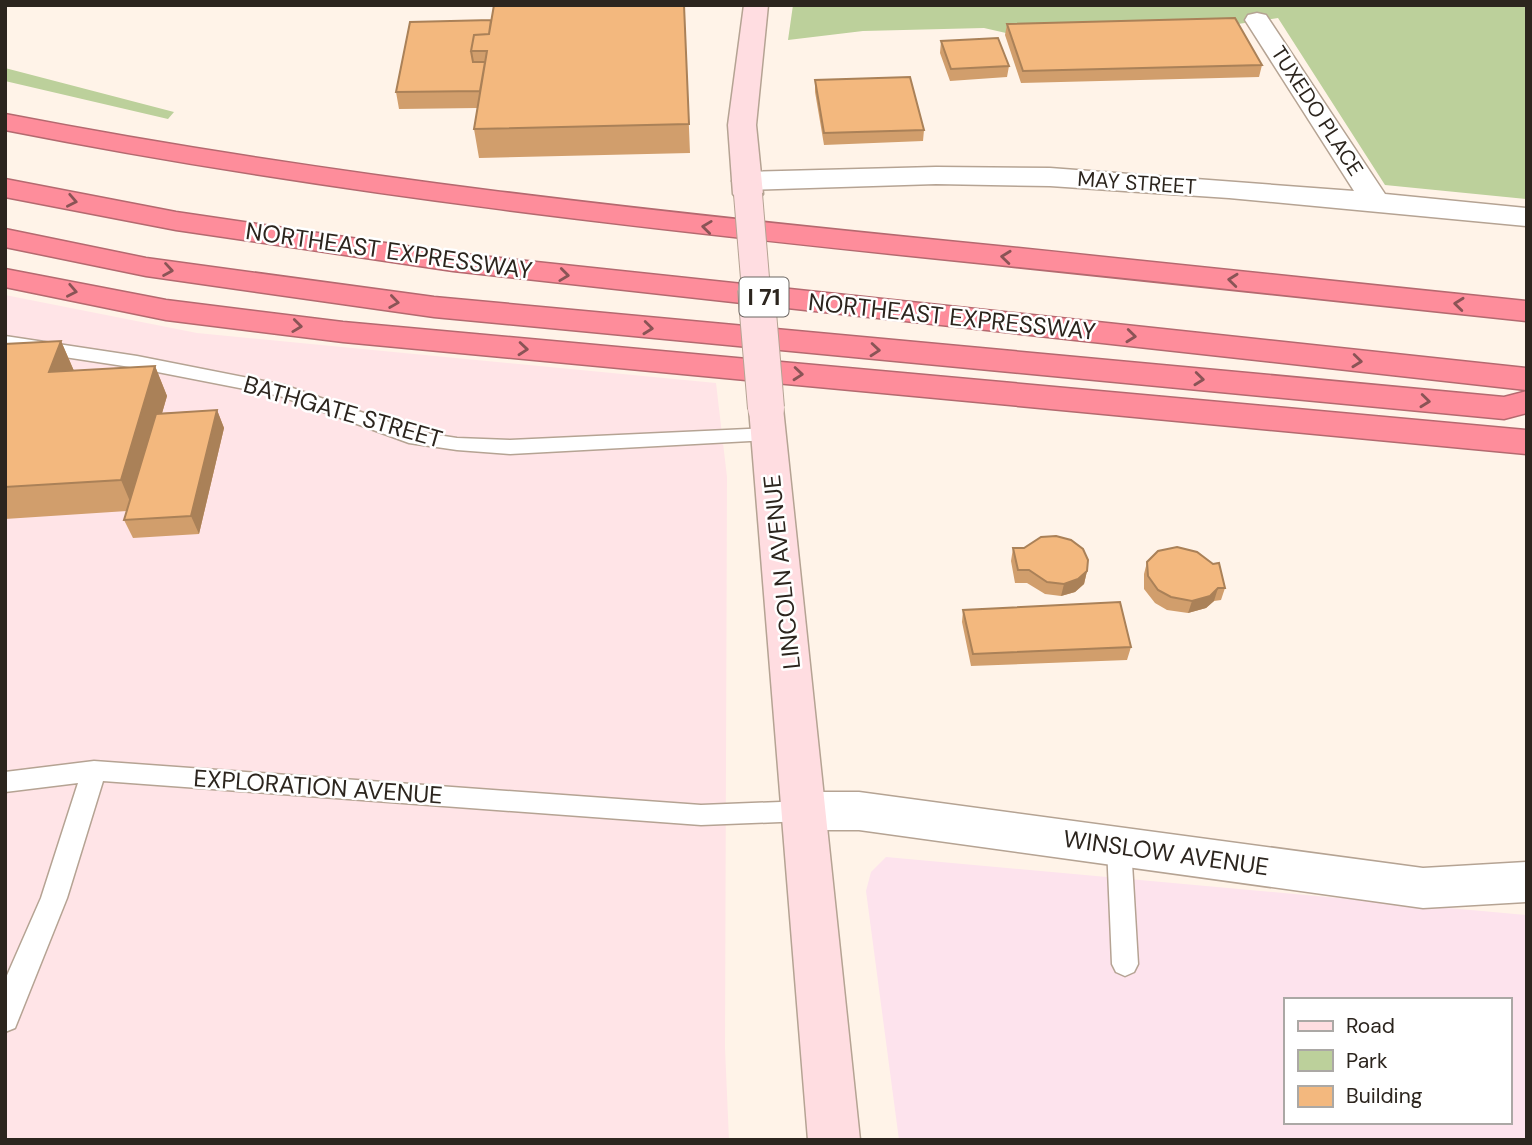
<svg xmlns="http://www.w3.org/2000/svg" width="1532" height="1145" font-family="'DM Sans',sans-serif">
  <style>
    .commercial { fill: #ffe4e7 }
    .education { fill: #fde3ed; fill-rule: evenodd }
    .green { fill: #bcd09b }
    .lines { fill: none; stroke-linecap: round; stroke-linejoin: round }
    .lane-casing { stroke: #b5a393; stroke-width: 3 }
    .street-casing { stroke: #b5a393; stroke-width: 3 }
    .secondary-casing { stroke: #b5a393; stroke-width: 3 }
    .highway-casing { stroke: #b4696f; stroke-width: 3 }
    .lane { fill: #fff; fill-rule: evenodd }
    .street { fill: #fff; fill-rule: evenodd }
    .secondary { fill: #ffdde1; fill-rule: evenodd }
    .highway { fill: #fe8d9b; fill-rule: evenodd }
    .secondary-bridge-far1-casing { stroke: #b5a393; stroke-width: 30; stroke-linecap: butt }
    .secondary-bridge-casing { stroke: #b5a393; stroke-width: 38; stroke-linecap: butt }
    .secondary-bridge-far1 { stroke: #ffdde1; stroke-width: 28 }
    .secondary-bridge { stroke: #ffdde1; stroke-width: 36 }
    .wall { fill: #d19e6c }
    .shaded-wall { fill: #aa8158 }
    .building { fill: #f3b87e; stroke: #aa8158; stroke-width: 2 }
    .oneway { stroke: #8a5456 }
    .labels { text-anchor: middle; stroke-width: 5; stroke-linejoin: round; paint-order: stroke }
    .far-street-label { font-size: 21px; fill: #2c251e; stroke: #fff }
    .shield { fill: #fff; stroke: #6b6662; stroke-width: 2 }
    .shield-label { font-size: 23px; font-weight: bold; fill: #2c251e }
    .street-label { font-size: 24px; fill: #2c251e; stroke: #fff }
  </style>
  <rect width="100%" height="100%" fill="#fff3e8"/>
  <!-- commercial -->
  <path class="commercial" d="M5,295L197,333L716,383L727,477L725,1048L729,1140H5Z"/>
  <!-- education -->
  <path class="education" d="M886,857L1527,915V1140H899L866,891L871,872ZM1285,1000H1509V1122H1285Z"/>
  <!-- green -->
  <path class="green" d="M793,5H1527V199L1385,185L1278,18L1231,25L1006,33L984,28L863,31L788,40Z
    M5,68L174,112L168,119L5,81Z"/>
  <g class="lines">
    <defs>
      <path id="lane" d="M5,336L137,356L284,385L418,432L457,438L510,440L768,428L775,429L778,434L775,439L768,440L510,454L457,450L409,443L280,396L137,368L5,348Z
        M94,761L701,805L805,801L814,804L817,811L814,818L805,821L701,825L103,781L67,898L15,1028L5,1032V980L41,898L78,783L5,792V772Z
        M1119,835L1128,839L1131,846L1138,964L1134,972L1125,976L1116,972L1112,964L1107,846L1110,839Z"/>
      <path id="street" d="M1257,13L1266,15L1385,194L1527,208V226L1229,198L1050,186L936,184L746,190L736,187L732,181L736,175L746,172L936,167L1050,168L1354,191L1245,20L1248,15Z
        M805,792H859L1423,868L1527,862V902L1423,908L859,830H805L789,824L783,811L789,798Z"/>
      <path id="secondary" d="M744,5H768L756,125L763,194L758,200L748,203L738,200L733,194L728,125Z
        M766,397L778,400L783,408L860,1140H808L749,408L754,400Z"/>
      <path id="highway" d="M5,114C334,178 665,213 998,246C1174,264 1350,283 1527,301V321C1350,302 1174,283 998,265C665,231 334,195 5,130Z
        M5,179L176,212L453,253L1527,368V390L453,271L176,230L5,197Z
        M5,229L146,258L434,297L1504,397L1527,391V413L1504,419L434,317L146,276L5,247Z
        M5,269L166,300L343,322L1527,430V454L343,342L166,320L5,287Z"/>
    </defs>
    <!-- lane casing -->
    <use href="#lane" class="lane-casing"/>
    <!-- street casing -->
    <use href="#street" class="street-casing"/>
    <!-- secondary casing -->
    <use href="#secondary" class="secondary-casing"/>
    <!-- highway casing -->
    <use href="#highway" class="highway-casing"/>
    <!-- lane -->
    <use href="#lane" class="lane"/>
    <!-- street -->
    <use href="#street" class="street"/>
    <!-- secondary -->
    <use href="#secondary" class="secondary"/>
    <!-- highway -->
    <use href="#highway" class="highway"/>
    <defs>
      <path id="secondary-bridge-far1" d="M748,194L756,290"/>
      <path id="secondary-bridge" d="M756,289L766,408"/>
    </defs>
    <!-- secondary-bridge-far1 casing -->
    <use href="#secondary-bridge-far1" class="secondary-bridge-far1-casing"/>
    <!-- secondary-bridge casing -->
    <use href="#secondary-bridge" class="secondary-bridge-casing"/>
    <!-- secondary-bridge-far1 -->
    <use href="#secondary-bridge-far1" class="secondary-bridge-far1"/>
    <!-- secondary-bridge -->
    <use href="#secondary-bridge" class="secondary-bridge"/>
  </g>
  <!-- wall -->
  <path class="wall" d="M494,5H706V6L684,7L690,153L479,158L474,129L478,108L399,109L396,92L491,20Z
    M1007,24L1262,65L1259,77L1021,83L1005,35Z
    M941,41L1009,66L1007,77L950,81L940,53Z
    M815,80L924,130L923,141L824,145L815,92Z
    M61,341L74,371L155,366L167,396L162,413L217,410L224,428L199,534L133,538L124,520L127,511L5,519V344Z
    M1013,548H1024L1087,571L1084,584L1075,592L1061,596L1045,594L1027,583H1015L1011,561Z
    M1147,562L1225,588L1221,600L1214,601L1206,608L1188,613L1167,610L1155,603L1144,589V574Z
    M963,610L1131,647L1127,660L971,666L962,622Z"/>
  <!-- shaded-wall -->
  <path class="shaded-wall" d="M61,341L74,371L49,372Z
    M155,366L167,396L134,511L121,480Z
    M217,410L224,428L199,534L191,516Z
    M1087,571L1084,584L1075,592L1061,596L1064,584Z
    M1218,588L1214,601L1206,608L1188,613L1192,601Z"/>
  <!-- building -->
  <path class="building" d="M494,5H684L689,124L474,129L487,51H471L474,35L489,34Z
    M1235,18L1262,65L1023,71L1007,24Z
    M491,20L489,34L474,35L471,51L473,62H485L480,91L396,92L410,22Z
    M998,38L1009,66L951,69L941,41Z
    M910,77L924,130L824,133L815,80Z
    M61,341L49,372L155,366L121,480L5,487V344Z
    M217,410L191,516L124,520L156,414Z
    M1056,536L1071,540L1083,549L1088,560L1087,571L1078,579L1064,584L1047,582L1029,570H1018L1013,548H1024L1041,537Z
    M1177,547L1197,552L1213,564L1219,563L1225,588H1218L1210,596L1192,601L1171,597L1158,590L1148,576L1147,562L1158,551Z
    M1120,602L1131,647L973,654L963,610Z"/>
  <!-- one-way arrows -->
  <defs><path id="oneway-chevron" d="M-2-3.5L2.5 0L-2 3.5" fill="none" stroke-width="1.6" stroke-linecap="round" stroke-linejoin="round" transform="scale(1.75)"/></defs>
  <g class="oneway">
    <use href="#oneway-chevron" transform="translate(72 201) rotate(11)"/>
    <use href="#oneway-chevron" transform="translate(707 227) rotate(-173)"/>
    <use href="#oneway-chevron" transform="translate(1006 257) rotate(-174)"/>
    <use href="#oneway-chevron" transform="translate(168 270) rotate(9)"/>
    <use href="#oneway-chevron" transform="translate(564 275) rotate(7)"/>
    <use href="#oneway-chevron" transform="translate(1233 280) rotate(-174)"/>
    <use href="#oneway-chevron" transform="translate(72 291) rotate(11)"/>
    <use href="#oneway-chevron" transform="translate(394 302) rotate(8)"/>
    <use href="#oneway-chevron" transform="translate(1459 304) rotate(-174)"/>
    <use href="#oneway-chevron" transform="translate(297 326) rotate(7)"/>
    <use href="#oneway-chevron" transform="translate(648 328) rotate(6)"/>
    <use href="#oneway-chevron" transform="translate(1131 336) rotate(6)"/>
    <use href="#oneway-chevron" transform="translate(523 349) rotate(5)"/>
    <use href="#oneway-chevron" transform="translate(875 350) rotate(5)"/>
    <use href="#oneway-chevron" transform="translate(1357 361) rotate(6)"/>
    <use href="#oneway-chevron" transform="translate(798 374) rotate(5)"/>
    <use href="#oneway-chevron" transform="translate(1199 379) rotate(6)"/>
    <use href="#oneway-chevron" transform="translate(1425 401) rotate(6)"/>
  </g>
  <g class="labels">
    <!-- far-street labels -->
    <g class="far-street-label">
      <text transform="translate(1317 111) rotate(57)" y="7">TUXEDO PLACE</text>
      <text transform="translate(1137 183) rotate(4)" y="7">MAY STREET</text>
    </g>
    <!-- shield labels -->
    <rect class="shield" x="739.5" y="277.5" width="49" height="39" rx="5"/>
    <g class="shield-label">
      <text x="764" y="305">I 71</text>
    </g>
    <!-- street labels -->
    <g class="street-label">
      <text transform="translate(389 251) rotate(8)" y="8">NORTHEAST EXPRESSWAY</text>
      <text transform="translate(952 317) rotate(6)" y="8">NORTHEAST EXPRESSWAY</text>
      <text transform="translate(343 412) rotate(16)" y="8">BATHGATE STREET</text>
      <text transform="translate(782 572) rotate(-96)" y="8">LINCOLN AVENUE</text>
      <text transform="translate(318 787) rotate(4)" y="8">EXPLORATION AVENUE</text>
      <text transform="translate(1166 853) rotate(8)" y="8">WINSLOW AVENUE</text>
    </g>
  </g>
  <!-- border -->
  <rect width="1532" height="1145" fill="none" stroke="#2c251e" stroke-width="14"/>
  <!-- legend -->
  <rect x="1284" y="998" width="228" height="126" fill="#ffffff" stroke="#aba8a5" stroke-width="2"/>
  <rect x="1298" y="1021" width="35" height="10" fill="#ffdde1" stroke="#aba8a5" stroke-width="2"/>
  <text x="1346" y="1033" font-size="21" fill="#2c251e">Road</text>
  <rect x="1298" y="1050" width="35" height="21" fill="#bcd09b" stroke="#aba8a5" stroke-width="2"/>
  <text x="1346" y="1068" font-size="21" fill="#2c251e">Park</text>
  <rect x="1298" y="1086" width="35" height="21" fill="#f3b87e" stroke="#aba8a5" stroke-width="2"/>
  <text x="1346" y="1103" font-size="21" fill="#2c251e">Building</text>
</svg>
